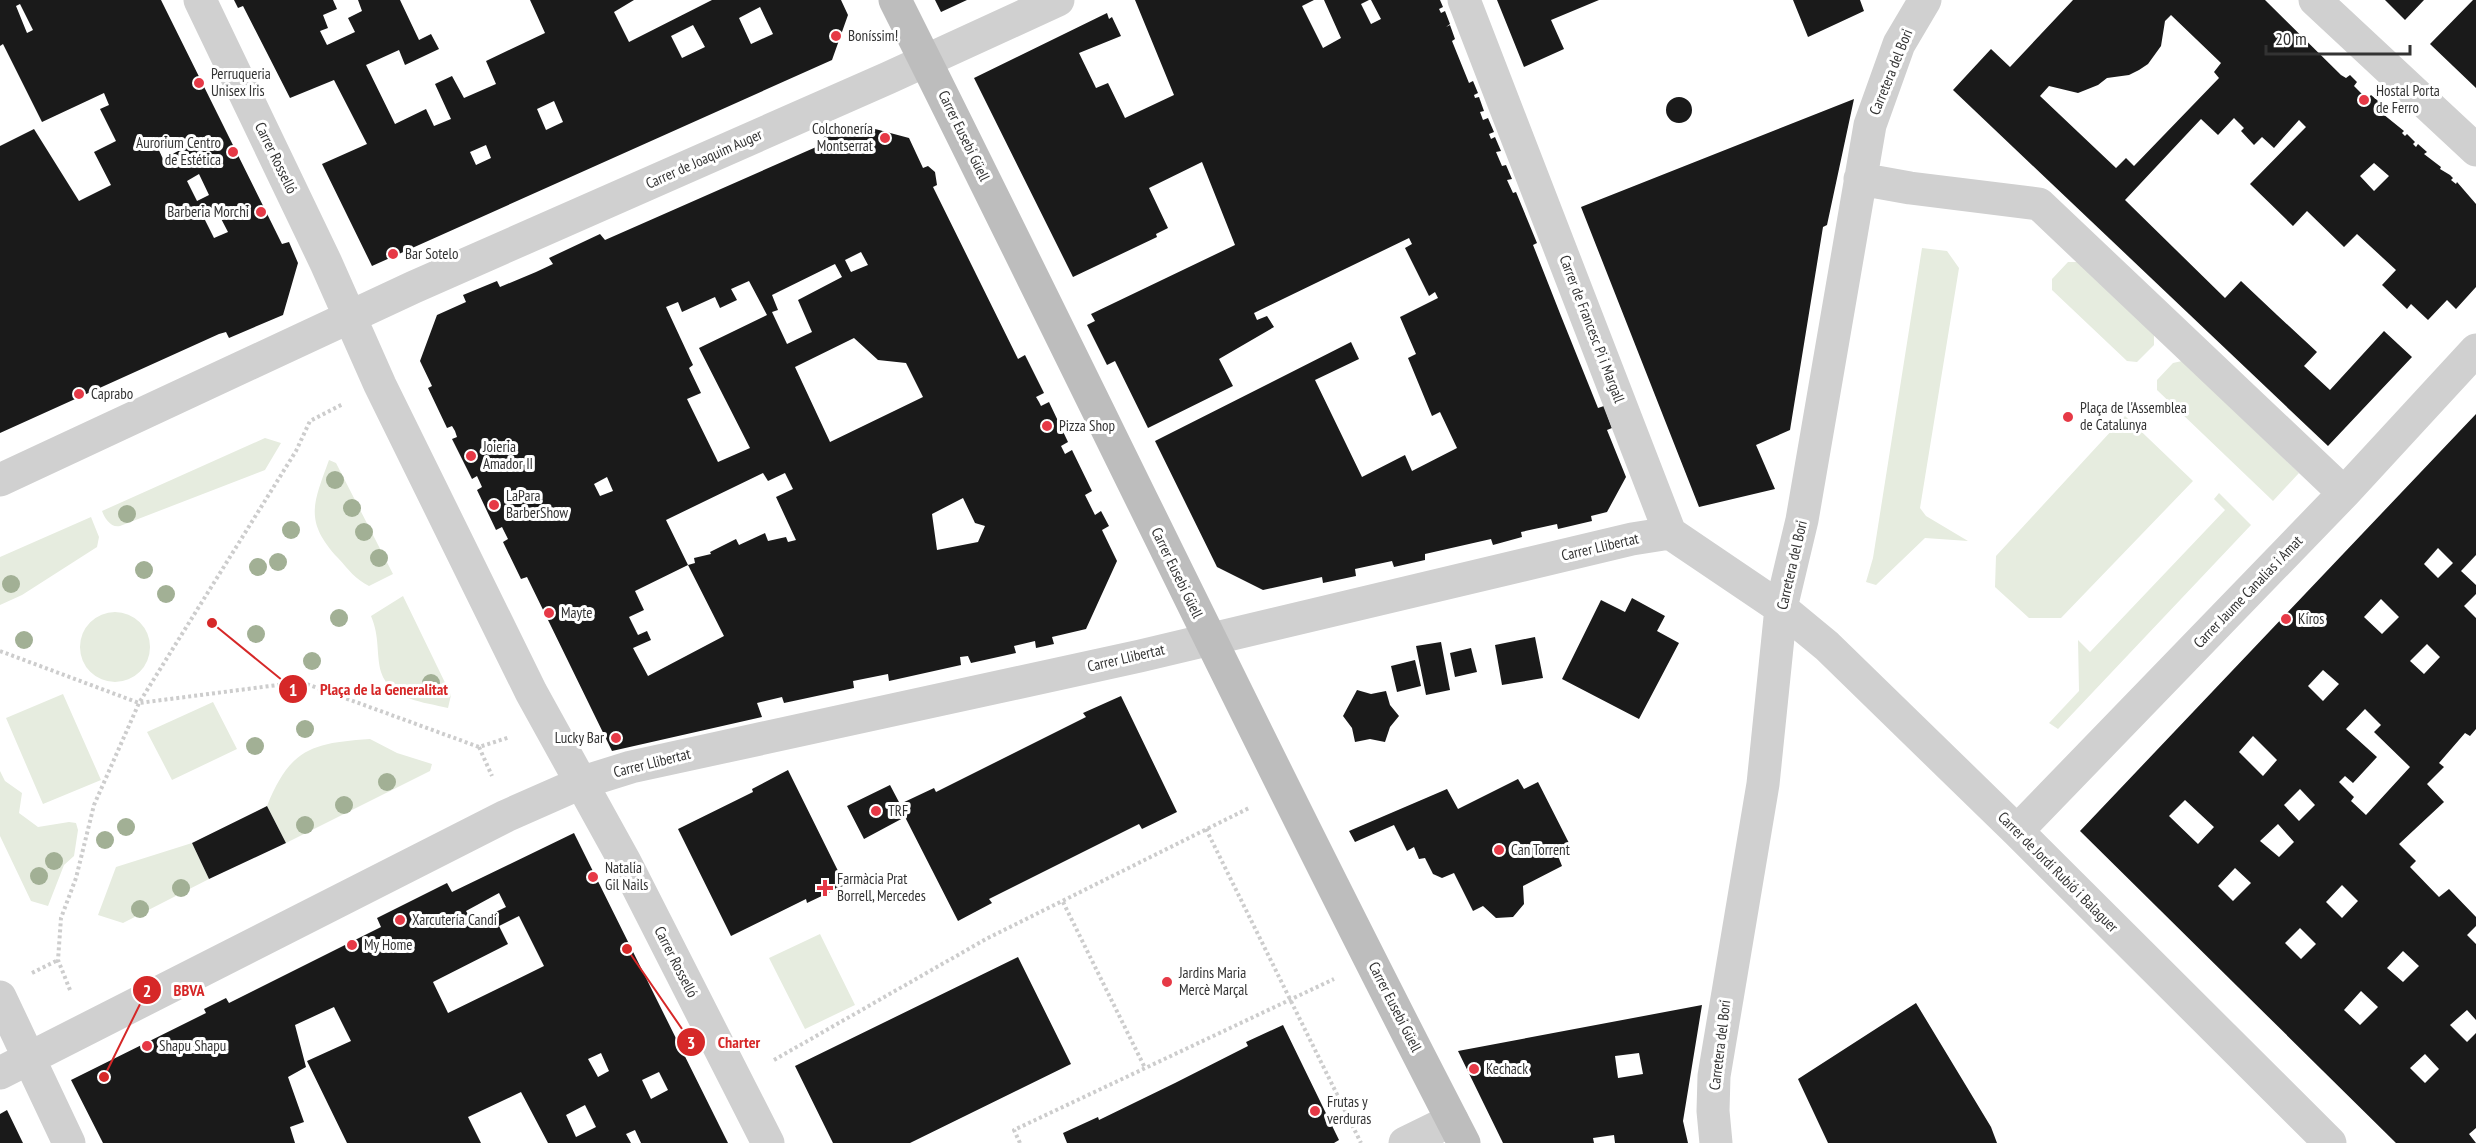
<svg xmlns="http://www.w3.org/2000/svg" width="2476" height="1143" font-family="'PT Sans Narrow',sans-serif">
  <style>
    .green { fill: #e6ecdf }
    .building { fill: #1a1a1a; fill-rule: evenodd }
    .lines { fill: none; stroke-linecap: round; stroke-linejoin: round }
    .path { stroke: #cdcdcd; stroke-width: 4; stroke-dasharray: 3 3; stroke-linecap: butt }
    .street { stroke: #d0d0d0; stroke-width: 33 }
    .secondary { stroke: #bdbdbd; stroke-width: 33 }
    .tree { fill: #a2b095 }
    .poi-dot { fill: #e63946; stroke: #fff; stroke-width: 2 }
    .labels { text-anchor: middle; stroke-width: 6; stroke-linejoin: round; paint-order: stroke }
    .poi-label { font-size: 15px; fill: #333; stroke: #fff; text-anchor: start }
    .street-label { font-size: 15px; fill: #333; stroke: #fff }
    .leader { fill: none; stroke: #d62828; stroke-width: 2 }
    .callout-dot { fill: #d62828; stroke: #fff; stroke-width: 2 }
    .mark-label { font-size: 18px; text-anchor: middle; font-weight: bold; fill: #fff }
    .callout-label { font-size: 16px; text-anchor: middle; font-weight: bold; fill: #d62828; stroke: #fff; stroke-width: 6; stroke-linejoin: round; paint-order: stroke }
  </style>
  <rect width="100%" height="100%" fill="#fff"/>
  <!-- green -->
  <path class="green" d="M1922,248L1947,251L1959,268L1920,508L1926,516L1968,541L1925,538L1876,585L1866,582L1873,558Z
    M2068,262H2078L2154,334V345L2137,362L2127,361L2052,290V279Z
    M2182,361L2299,473L2273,501L2157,390V380L2173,363Z
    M2125,416L2193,481L2061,618H2029L1995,587L1996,556Z
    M265,438L281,443L265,470L120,526C111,528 105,519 102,511Z
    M329,460L336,463L393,574L369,586C355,579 349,570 338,558C304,521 313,504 329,460Z
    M2219,493L2251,525L2058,729L2049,723L2079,691L2078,640L2090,652L2225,510L2214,499Z
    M91,517L99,537L97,547L22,595L0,605V557Z
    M403,596L451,695L448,708C424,702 390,700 381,672C376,654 380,637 371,616Z
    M80 647a35 35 0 1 1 70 0a35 35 0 1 1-70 0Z
    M63,694L101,780L43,804L6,718Z
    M213,702L237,749L172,780L147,732Z
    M370,739L397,753L432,764L430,771L286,843L267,806C290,749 311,743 370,739Z
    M0,771L5,781L22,793L19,813L38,827L69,822L76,823L78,830L74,856L64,865L48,906L31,901L0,836Z
    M192,843L209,879L123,923L98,915L116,867Z
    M820,934L855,1005L805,1029L769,958Z"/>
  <!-- building -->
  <path class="building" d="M0,0H161L279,238L282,244L289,242L298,263L283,315L229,338L226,332L219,334L0,433V146L34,129L79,201L111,185L94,152L116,141L100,109L109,105L104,93L42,122L3,44L0,46ZM20,4L33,30L27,33L16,6ZM177,137L182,149L163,159L157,146ZM199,174L209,195L197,201L187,181ZM216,209L228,232L214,238L203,216Z
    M234,0H333L337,9L323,15L328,28L320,31L327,45L355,32L348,18L362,11L358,0H400L419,40L431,34L439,49L405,65L399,50L366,65L395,124L426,109L434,126L451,119L435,84L452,76L464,98L496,84L486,61L545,33L530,0H634L614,12L629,42L712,0H841L848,15L832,60L372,266L322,164L367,144L334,80L290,98L243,6L238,8ZM760,7L773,34L751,44L739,18ZM693,25L705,47L682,58L671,36ZM554,101L563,122L546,130L537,109ZM486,145L491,158L476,165L470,152Z
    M935,0H967L941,12Z
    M1135,0H1314L1302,6L1323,48L1341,38L1324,0H1369L1361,4L1371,24L1381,19L1371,0H1440L1443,7L1439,9L1441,13L1445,11L1450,24L1446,27L1450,25L1455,39L1452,41L1469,83L1473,81L1478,93L1474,95L1475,98L1479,97L1484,111L1480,112L1483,120L1488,118L1494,132L1489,134L1491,139L1495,137L1501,151L1496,152L1502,166L1506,165L1512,179L1507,180L1513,193L1516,192L1537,243L1533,245L1535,250L1561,316L1598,408L1604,406L1612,428L1607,430L1626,477L1607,512L1591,516L1592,521L1558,529L1557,524L1521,532L1522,537L1493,545L1491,539L1425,554V560L1394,567L1392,561L1355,569L1356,576L1323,583L1322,577L1263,590L1217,567L1155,441L1351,342L1359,359L1315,380L1362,477L1405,455L1412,471L1457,448L1440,412L1432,416L1408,358L1416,354L1400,317L1438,298L1435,292L1429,296L1405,248L1412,244L1409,238L1254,313L1257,320L1267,316L1274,327L1219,359L1233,386L1148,428L1115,361L1107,365L1087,325L1095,321L1091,314L1235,245L1202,162L1149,188L1168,228L1156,234L1157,237L1073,277L974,78L1107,13L1109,19L1112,17L1121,36L1079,53L1096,88L1108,83L1125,118L1174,95Z
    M1497,0H1599L1551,20L1564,49L1524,67Z
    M1793,0H1860L1864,11L1808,37Z
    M2073,0H2265L2341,75L2346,78L2350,75L2357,82L2354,86L2367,99L2371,95L2377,100L2382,105L2378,110L2404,131L2402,133L2405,136L2407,134L2415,142L2413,144L2416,147L2418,144L2427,152L2424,154L2441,167L2440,169L2450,175L2453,178L2451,180L2456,184L2457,182L2476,204V287L2456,309L2447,300L2428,320L2411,304L2407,309L2382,285L2396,270L2357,234L2344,247L2307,211L2293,226L2250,184L2306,127L2299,120L2274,148L2262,137L2254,145L2241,131L2244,128L2234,118L2218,135L2201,119L2125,200L2225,298L2241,281L2277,315L2317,352L2304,366L2330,390L2384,331L2412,357L2328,446L1953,90L1991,49L2010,67ZM2171,15L2221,63L2214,72L2219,78L2134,166L2126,158L2116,168L2040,96L2049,86L2078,93L2098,85L2107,78L2129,75L2139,70L2148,64L2161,46L2165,21ZM2374,163L2389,176L2374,191L2360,176Z
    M2385,0H2424L2405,20Z
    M2473,0H2476V88L2430,44Z
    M1666 110a13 13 0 1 1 26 0a13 13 0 1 1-26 0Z
    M1854,99L1827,225L1823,227L1790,430L1756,445L1775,489L1699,507L1581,207Z
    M864,126L909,138L923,168L928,166L935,172L937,185L933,187L1018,359L1025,355L1044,393L1036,397L1039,402L1041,406L1049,402L1068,442L1061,446L1065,454L1072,450L1092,491L1085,495L1095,515L1101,511L1109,526L1102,530L1117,561L1086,629L1052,637L1054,644L1036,648L1035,641L1014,646L1016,653L971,663L968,656L960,657L961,665L889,681L888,674L853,681L854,688L784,703L782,697L757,703L762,717L612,751L527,577L521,579L503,542L508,539L502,527L496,530L477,490L482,487L477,476L472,479L452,439L457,437L455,431L452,426L447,428L428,388L432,386L420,361L437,315L466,302L463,295L497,281L500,287L536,272L553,264L549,258L600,234L605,240L823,144L821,140L829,132L839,133L840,136ZM861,252L868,265L851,272L845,260ZM835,264L842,277L798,300L812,332L787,344L772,312L778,310L772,295ZM749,281L767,315L699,348L750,448L718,462L687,399L701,393L689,368L693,365L666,307L678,302L682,312L715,297L720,308L737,300L731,289ZM854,338L878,360L906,363L923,397L830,442L795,367ZM763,473L768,481L785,473L793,489L776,497L796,540L788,542L786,537L768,541L765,533L739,545L736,539L710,552L711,554L694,558L695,563L688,565L724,636L648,676L633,648L651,640L647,631L638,635L629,617L644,610L635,591L688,565L666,520ZM607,477L613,491L600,496L594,484ZM963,498L975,523L985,526L978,542L937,550L932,514Z
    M2476,414V555L2461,571L2476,585V594L2464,606L2476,618V729L2470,736L2465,733L2439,763L2444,767L2427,784L2444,802L2399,844L2416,861L2410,867L2439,897L2449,889L2476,917V926L2467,935L2476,944V1020L2467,1010L2450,1025L2467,1042L2476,1033V1128L2469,1134L2476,1143H2396L2080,831ZM2438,548L2453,563L2438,578L2424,564ZM2381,599L2399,617L2382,634L2364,617ZM2427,644L2440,657L2424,674L2410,661ZM2323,670L2339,684L2323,701L2308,686ZM2365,709L2381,725L2374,732L2410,767L2366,815L2351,801L2354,797L2339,782L2345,776L2353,783L2377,757L2346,729ZM2253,736L2277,760L2263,776L2239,752ZM2300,789L2315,805L2299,821L2284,805ZM2185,800L2214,827L2198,844L2169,816ZM2278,824L2294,842L2279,857L2260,841ZM2235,868L2251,883L2233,901L2218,886ZM2342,885L2358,901L2342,918L2326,902ZM2300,928L2316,944L2301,959L2285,943ZM2403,951L2419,966L2403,982L2387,968ZM2361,991L2378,1007L2360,1025L2344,1010ZM2425,1054L2439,1069L2425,1083L2410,1068Z
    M1632,598L1665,616L1657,631L1679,643L1639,719L1562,679L1601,600L1625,612Z
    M1535,637L1543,678L1502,685L1495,645Z
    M1441,642L1450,690L1426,695L1416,646Z
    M1471,648L1477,672L1455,677L1450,653Z
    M1415,660L1421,686L1397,692L1391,666Z
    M1357,690L1371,694L1386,691L1390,705L1399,716L1390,727L1385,742L1370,739L1355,742L1352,728L1343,716Z
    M1121,696L1177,812L1142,829L1139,824L989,899L992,903L958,921L905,817L864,839L847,806L890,785L900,804L934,788L936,792L1086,717L1083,713Z
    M788,770L845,885L807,903L806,899L731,936L678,829L753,792L752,789Z
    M1518,779L1524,789L1538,782L1572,849L1558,856L1562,866L1523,886L1524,904L1513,917L1496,918L1483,906L1473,911L1454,873L1442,878L1433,874L1425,858L1419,859L1414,847L1407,851L1394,825L1355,842L1349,831L1447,789L1458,809Z
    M267,806L286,843L209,879L192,843Z
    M574,833L728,1143H641L635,1130L626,1134L631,1143H548L521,1092L468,1117L481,1143H347L307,1061L351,1041L334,1007L295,1025L306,1067L288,1077L304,1122L290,1127L295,1143H103L71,1080L206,1013L204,1009L226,998L229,1003L381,927L377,918L447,883L452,892ZM499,893L506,907L473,923L466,911ZM519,916L544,966L448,1013L433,982L508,944L499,926ZM601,1053L609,1071L598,1077L588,1059ZM659,1072L668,1090L651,1099L642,1080ZM585,1105L596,1127L576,1137L566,1115Z
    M1018,957L1071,1064L910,1143H833L795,1066Z
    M1916,1003L1991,1127L1997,1143H1828L1798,1079Z
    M1702,1005L1683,1121L1688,1143H1615L1614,1135L1593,1138L1594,1143H1503L1458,1051ZM1639,1053L1643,1074L1618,1078L1615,1056Z
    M1283,1025L1339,1140L1334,1143H1067L1063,1133L1098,1117L1099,1120L1175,1083L1248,1046L1246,1042Z
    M7,1110L22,1141L23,1143H0V1114Z"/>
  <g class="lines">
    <!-- path -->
    <path class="path" d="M0,651L139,703L301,682L479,747L510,737
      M479,747L492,776
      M1206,829L1361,1143
      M1063,902L1145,1068
      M32,973L58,960
      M70,990L58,960L61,918L76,878L94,805L139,703L296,451L310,421L343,404
      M774,1060L986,939L1249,808
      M1020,1143L1014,1130L1334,979"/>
    <!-- street -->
    <path class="street" d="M200,0L326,263L380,385L531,692L625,862L768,1143
      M1464,0L1670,533L1781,608L1827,646L2017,831L2330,1143
      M2315,0L2476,150
      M1860,179L1910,188L2039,204L2344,493
      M0,480L414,287L888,78L1058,0
      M2017,831L2344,493L2476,350
      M0,997L69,1143
      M0,1073L506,816L583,782L631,767L1140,656L1632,539L1670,533
      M1405,1143L1452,1120
      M1716,1143L1713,1111L1714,1076L1763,784L1781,608L1802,520L1870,125L1899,44L1925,0"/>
    <!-- secondary -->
    <path class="secondary" d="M895,0C1086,381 1268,765 1464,1143"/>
  </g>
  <!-- trees -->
  <g class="tree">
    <circle cx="335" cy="480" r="9"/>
    <circle cx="352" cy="508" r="9"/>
    <circle cx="127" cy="514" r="9"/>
    <circle cx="291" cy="530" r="9"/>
    <circle cx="364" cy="532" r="9"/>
    <circle cx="379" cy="558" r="9"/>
    <circle cx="278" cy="562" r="9"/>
    <circle cx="258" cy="567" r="9"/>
    <circle cx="144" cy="570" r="9"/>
    <circle cx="11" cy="584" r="9"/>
    <circle cx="166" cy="594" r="9"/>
    <circle cx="339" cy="618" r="9"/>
    <circle cx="256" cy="634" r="9"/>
    <circle cx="24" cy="640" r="9"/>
    <circle cx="312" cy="661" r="9"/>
    <circle cx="431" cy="683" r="9"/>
    <circle cx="305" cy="729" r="9"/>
    <circle cx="255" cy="746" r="9"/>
    <circle cx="387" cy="782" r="9"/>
    <circle cx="344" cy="805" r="9"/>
    <circle cx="305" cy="825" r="9"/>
    <circle cx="126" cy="827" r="9"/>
    <circle cx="105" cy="840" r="9"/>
    <circle cx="54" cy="861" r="9"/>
    <circle cx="39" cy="876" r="9"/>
    <circle cx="181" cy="888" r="9"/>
    <circle cx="140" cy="909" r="9"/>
  </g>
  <!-- markers -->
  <g class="poi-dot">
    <circle cx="836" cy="36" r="6"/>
    <circle cx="199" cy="83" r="6"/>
    <circle cx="2364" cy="100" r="6"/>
    <circle cx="885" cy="138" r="6"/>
    <circle cx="233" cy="152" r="6"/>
    <circle cx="261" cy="212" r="6"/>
    <circle cx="393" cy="254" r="6"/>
    <circle cx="79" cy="394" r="6"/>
    <circle cx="2068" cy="417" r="6"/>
    <circle cx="1047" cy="426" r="6"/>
    <circle cx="471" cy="456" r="6"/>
    <circle cx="494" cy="505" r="6"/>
    <circle cx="549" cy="613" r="6"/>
    <circle cx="2286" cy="619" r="6"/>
    <circle cx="616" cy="738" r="6"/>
    <circle cx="876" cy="811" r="6"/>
    <circle cx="1499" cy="850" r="6"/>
    <circle cx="593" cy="877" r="6"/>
    <path d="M822 879h6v6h6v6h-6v6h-6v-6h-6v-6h6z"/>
    <circle cx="400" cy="920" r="6"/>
    <circle cx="352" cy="945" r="6"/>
    <circle cx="1167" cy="982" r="6"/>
    <circle cx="147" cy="1046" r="6"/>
    <circle cx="1474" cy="1069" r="6"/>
    <circle cx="1315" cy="1111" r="6"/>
  </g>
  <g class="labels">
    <!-- poi labels -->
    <g class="poi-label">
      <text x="848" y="41">Boníssim!</text>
      <text x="211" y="79">Perruqueria<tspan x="211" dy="17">Unisex Iris</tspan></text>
      <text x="2376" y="96">Hostal Porta<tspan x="2376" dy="17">de Ferro</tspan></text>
      <text x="873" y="134" text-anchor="end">Colchonería<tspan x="873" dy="17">Montserrat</tspan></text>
      <text x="221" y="148" text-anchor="end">Aurorium Centro<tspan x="221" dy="17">de Estética</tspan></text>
      <text x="249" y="217" text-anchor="end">Barberia Morchi</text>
      <text x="405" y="259">Bar Sotelo</text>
      <text x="91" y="399">Caprabo</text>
      <text x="2080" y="413">Plaça de l'Assemblea<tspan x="2080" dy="17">de Catalunya</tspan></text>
      <text x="1059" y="431">Pizza Shop</text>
      <text x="483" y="452">Joieria<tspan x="483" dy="17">Amador II</tspan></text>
      <text x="506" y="501">LaPara<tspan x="506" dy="17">BarberShow</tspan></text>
      <text x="561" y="618">Mayte</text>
      <text x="2298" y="624">Kiros</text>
      <text x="604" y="743" text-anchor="end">Lucky Bar</text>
      <text x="888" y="816">TRF</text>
      <text x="1511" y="855">Can Torrent</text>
      <text x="605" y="873">Natalia<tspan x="605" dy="17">Gil Nails</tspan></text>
      <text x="837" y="884">Farmàcia Prat<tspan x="837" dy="17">Borrell, Mercedes</tspan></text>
      <text x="412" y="925">Xarcutería Candi</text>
      <text x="364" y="950">My Home</text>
      <text x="1179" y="978">Jardins Maria<tspan x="1179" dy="17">Mercè Marçal</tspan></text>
      <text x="159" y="1051">Shapu Shapu</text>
      <text x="1486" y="1074">Kechack</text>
      <text x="1327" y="1107">Frutas y<tspan x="1327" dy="17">verduras</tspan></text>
    </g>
    <!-- street labels -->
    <g class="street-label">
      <text transform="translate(1891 72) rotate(-68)" y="5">Carretera del Bori</text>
      <text transform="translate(964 136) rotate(64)" y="5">Carrer Eusebi Güell</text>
      <text transform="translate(276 158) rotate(64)" y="5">Carrer Rosselló</text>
      <text transform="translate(704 159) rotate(-24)" y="5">Carrer de Joaquim Auger</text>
      <text transform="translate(1592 329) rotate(69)" y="5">Carrer de Francesc Pi i Margall</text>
      <text transform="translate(1600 547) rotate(-13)" y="5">Carrer Llibertat</text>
      <text transform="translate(1792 565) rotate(-77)" y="5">Carretera del Bori</text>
      <text transform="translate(1177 573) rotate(64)" y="5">Carrer Eusebi Güell</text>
      <text transform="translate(2248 592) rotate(-46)" y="5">Carrer Jaume Canalias i Amat</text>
      <text transform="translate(1126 658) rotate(-13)" y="5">Carrer Llibertat</text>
      <text transform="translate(652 763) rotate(-14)" y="5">Carrer Llibertat</text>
      <text transform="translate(2058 872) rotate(45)" y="5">Carrer de Jordi Rubió i Balaguer</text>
      <text transform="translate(676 962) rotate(63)" y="5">Carrer Rosselló</text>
      <text transform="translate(1395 1007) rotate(63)" y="5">Carrer Eusebi Güell</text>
      <text transform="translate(1720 1045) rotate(-83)" y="5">Carretera del Bori</text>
    </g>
  </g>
  <!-- callouts -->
  <path class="leader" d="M212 623L293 689M104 1077L147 990M627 949L691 1042"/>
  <g class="callout-dot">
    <circle cx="212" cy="623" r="6"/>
    <circle cx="104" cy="1077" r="6"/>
    <circle cx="627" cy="949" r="6"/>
    <circle cx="293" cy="689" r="15"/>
    <circle cx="147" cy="990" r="15"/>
    <circle cx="691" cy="1042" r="15"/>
  </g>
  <g class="mark-label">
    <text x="293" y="696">1</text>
    <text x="147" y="997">2</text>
    <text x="691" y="1049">3</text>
  </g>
  <g class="callout-label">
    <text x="384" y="695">Plaça de la Generalitat</text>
    <text x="189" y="996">BBVA</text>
    <text x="739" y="1048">Charter</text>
  </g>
  <!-- scale -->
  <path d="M2266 45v9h144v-9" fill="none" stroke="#333333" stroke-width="3"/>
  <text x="2275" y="45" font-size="18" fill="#333333" stroke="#ffffff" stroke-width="4.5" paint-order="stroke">20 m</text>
</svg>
